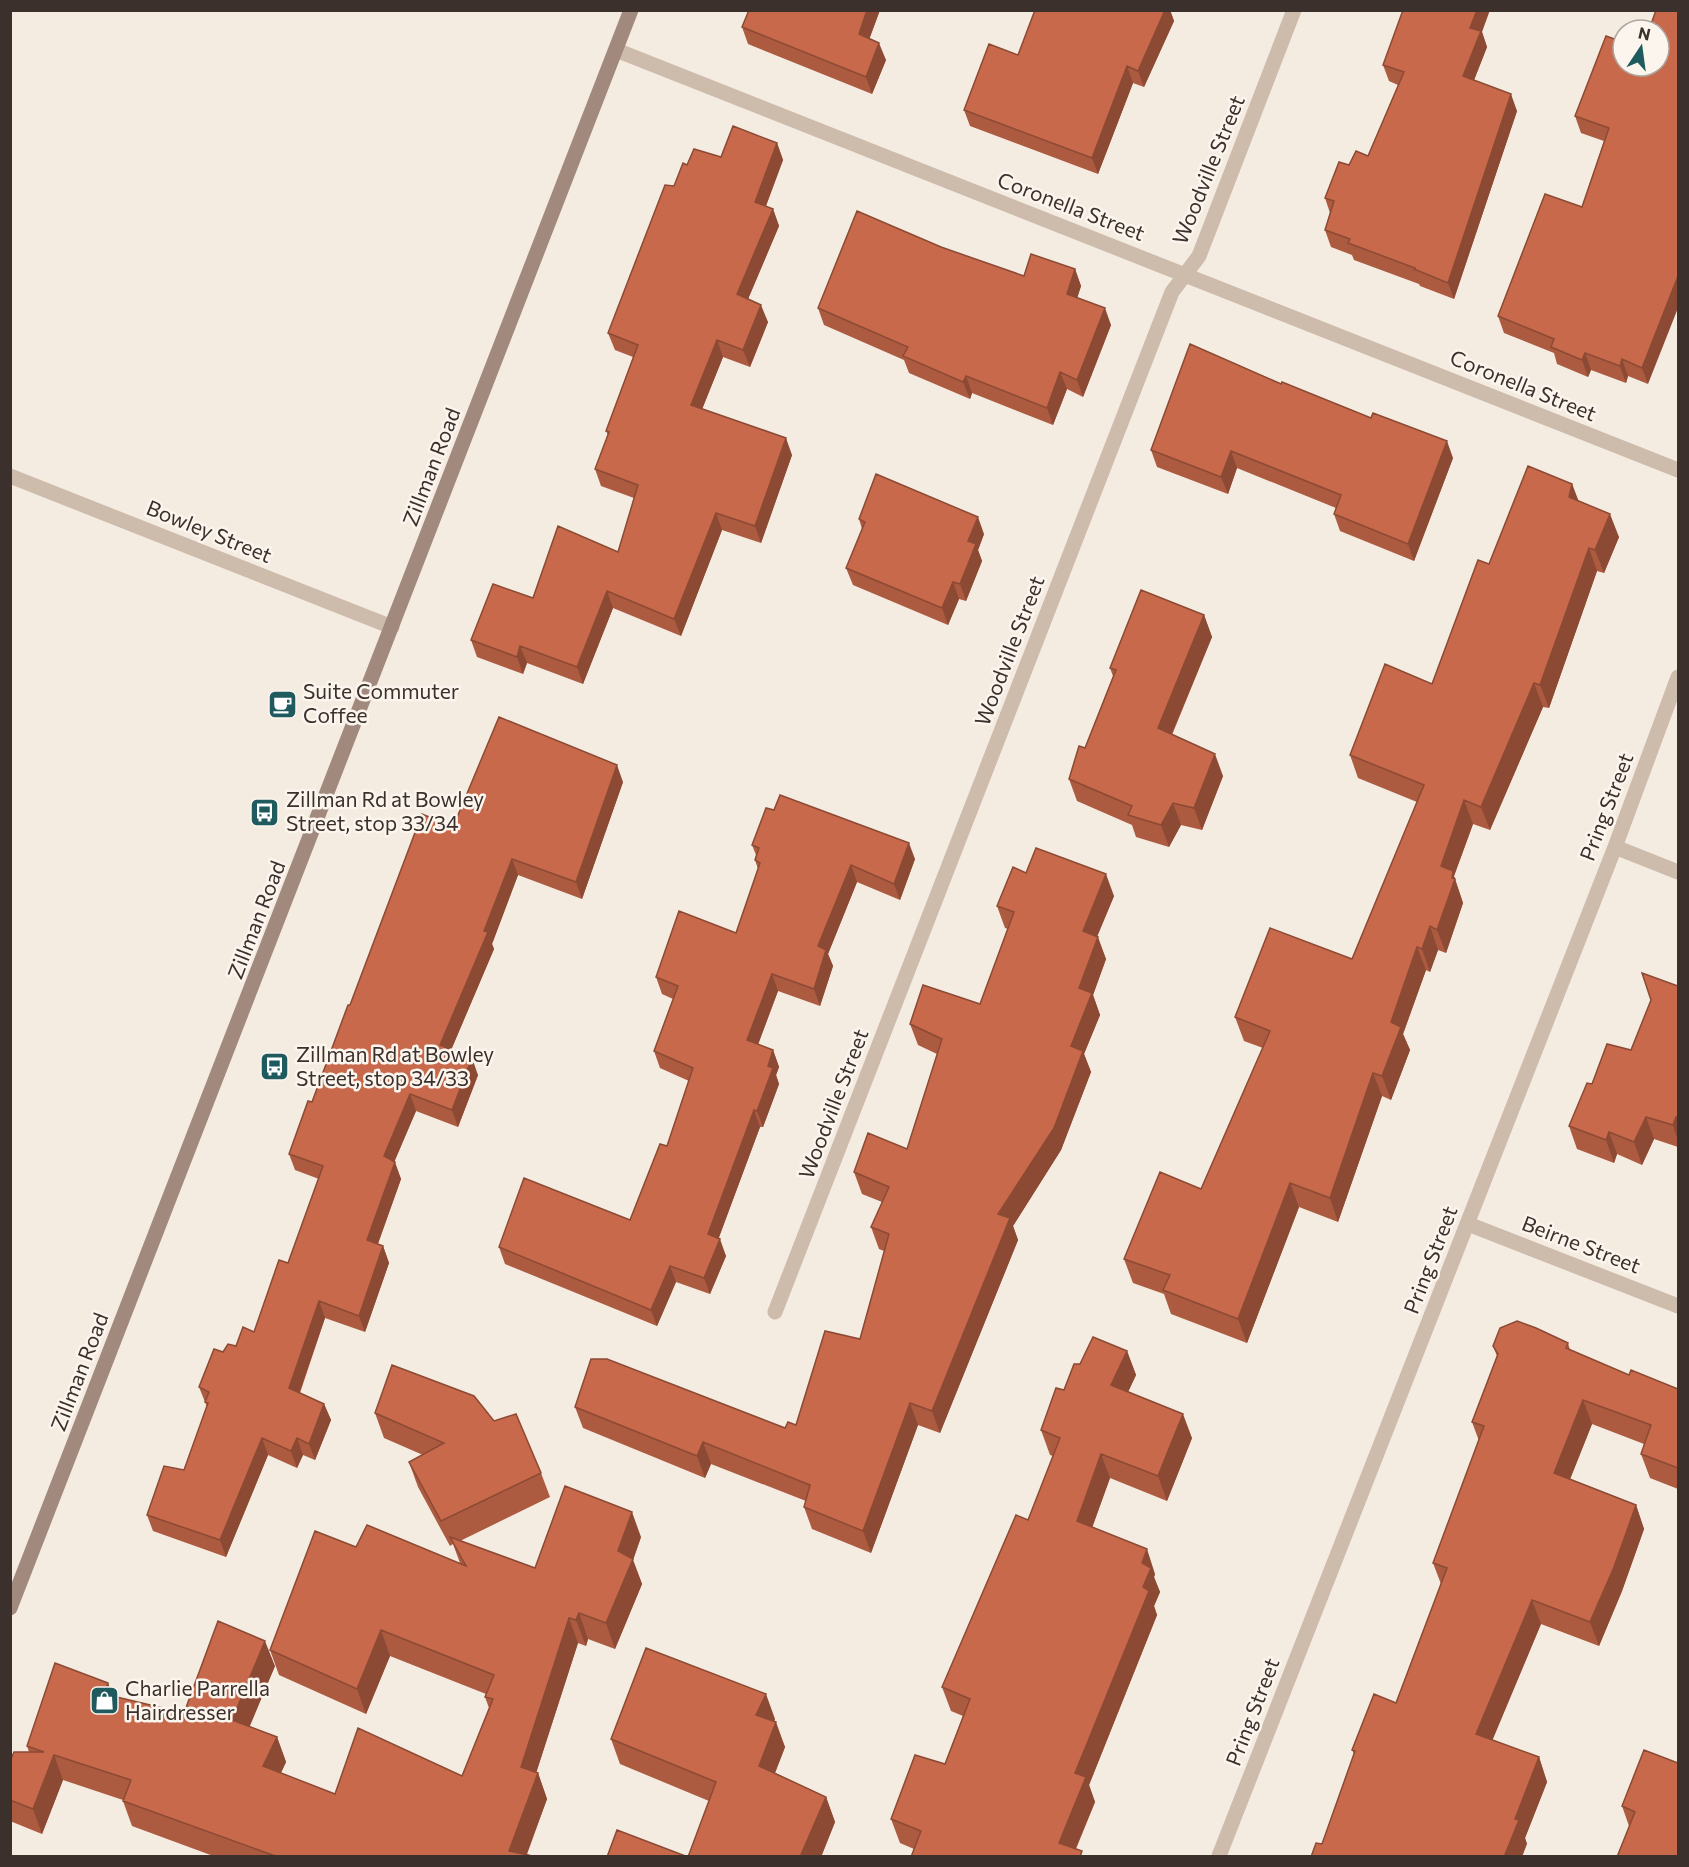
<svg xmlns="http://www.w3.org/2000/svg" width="1689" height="1867" font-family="Commissioner,sans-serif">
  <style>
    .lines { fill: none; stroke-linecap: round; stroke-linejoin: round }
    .street { stroke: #cdbbac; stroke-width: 15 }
    .secondary { stroke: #a18a7d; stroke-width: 15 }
    .wall { fill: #ac5a40 }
    .shaded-wall { fill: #8c4a34 }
    .building { fill: #c8694b; stroke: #8c4a34; stroke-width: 1.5 }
    .labels { text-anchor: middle; stroke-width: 5; stroke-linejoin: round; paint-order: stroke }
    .street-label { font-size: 21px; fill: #3b302b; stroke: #fbf5ee }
    .poi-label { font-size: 21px; fill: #3b302b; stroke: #fbf5ee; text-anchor: start }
  </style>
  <rect width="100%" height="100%" fill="#f4ebe1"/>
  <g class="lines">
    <!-- street -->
    <path class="street" d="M616,50L1678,470
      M10,476L392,627
      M1615,847L1678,872
      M1468,1224L1678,1306
      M775,1312L1172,292L1199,256L1294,10
      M1219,1856L1615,847L1678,677"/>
    <!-- secondary -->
    <path class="secondary" d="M10,1608L631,10"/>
  </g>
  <!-- wall -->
  <path class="wall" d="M749,10H880L869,39L886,60L872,94L748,44L742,27Z
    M1035,10H1170L1174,21L1144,87L1133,83L1098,174L970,126L964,110L1018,55Z
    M1482,32L1487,47L1474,80L1517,111L1454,299L1420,286L1419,284L1354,260L1352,255L1331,247L1325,230L1330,213L1325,198L1349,165L1368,156L1398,85L1389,81L1383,65Z
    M1606,36L1648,384L1628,376L1626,383L1591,370L1588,377L1557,364L1554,353L1504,333L1498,316L1582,207L1604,141L1581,133L1575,116Z
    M777,143L783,160L766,206L773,209L779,226L748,299L768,322L750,367L723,357L702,409L792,455L761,543L722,530L681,636L613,608L583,684L527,663L523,674L477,657L471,640L533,598L618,552L634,498L601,486L595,469L608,435L606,431L633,357L615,350L608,333L674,186L687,165Z
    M1075,269L1081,286L1077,298L1111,325L1083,397L1067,389L1053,425L972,393L970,399L909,373L904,360L824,325L818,308Z
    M1190,344L1453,458L1414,561L1340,531L1334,514L1336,508L1237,468L1228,494L1157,467L1151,450Z
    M1572,484L1578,501L1619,537L1604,573L1597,571L1549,708L1543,707L1490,830L1473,824L1454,876L1463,903L1446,953L1438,950L1430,972L1426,970L1403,1034L1410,1050L1391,1100L1382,1096L1338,1222L1299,1207L1247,1343L1171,1314L1164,1294L1133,1283L1124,1259L1201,1189L1263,1048L1244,1041L1235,1017L1352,959L1417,802L1358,778L1350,755L1432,684L1489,564Z
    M859,519L984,534L978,550L982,561L966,601L959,599L948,625L853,585L846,568L862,529Z
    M1204,615L1212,637L1172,735L1223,776L1202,830L1181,825L1169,847L1136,837L1132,825L1077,801L1069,779L1085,748L1113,676L1110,668Z
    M623,782L582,899L518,875L492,944L494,949L451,1050L478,1075L458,1127L416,1111L394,1162L401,1179L378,1244L383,1246L389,1263L365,1332L325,1318L300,1393L324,1404L331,1420L315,1460L303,1455L297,1468L268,1455L226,1557L153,1531L147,1515L184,1470L207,1407L199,1387L223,1352L236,1346L254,1332L288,1263L319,1179L295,1170L289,1154L312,1102L350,1005L453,827Z
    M752,845L915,859L900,900L857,882L828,954L833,966L820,1006L778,991L758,1045L773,1050L779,1067L776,1075L779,1084L763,1127H760L718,1239L726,1256L710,1294L676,1282L657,1326L505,1264L499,1247L630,1220L667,1146L689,1081L660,1068L654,1051L673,999L662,994L656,977L736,933L758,869L755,860L756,855Z
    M1026,873L1114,896L1097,937L1106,959L1093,995L1100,1015L1084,1054L1091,1072L1061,1150L1013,1226L1018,1240L940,1433L918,1425L871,1553L812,1529L804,1507L806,1501L711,1464L705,1478L583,1428L575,1407L785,1428L796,1425L860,1339L884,1251L879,1249L871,1227L882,1202L862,1194L854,1172L907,1149L937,1054L918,1045L910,1024L980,1004L1008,929L1005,928L997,906Z
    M1678,986V1147L1654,1139L1642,1165L1617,1154L1614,1163L1577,1149L1569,1126L1592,1084L1631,1050Z
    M1568,1343L1570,1350L1629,1375L1678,1389V1489L1650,1478L1641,1454L1644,1444L1592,1424L1570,1479L1636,1505L1644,1529L1622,1591L1599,1646L1541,1624L1492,1740L1539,1757L1547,1782L1525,1838L1527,1844L1354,1754L1352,1750L1396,1703L1441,1584L1433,1563L1479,1441L1472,1422L1497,1356L1493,1346Z
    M1127,1351L1136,1375L1128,1392L1192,1438L1167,1501L1110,1478L1092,1527L1155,1574L1154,1577L1160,1592L1154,1606L1157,1615L1089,1785L1095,1802L1076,1849H914L900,1843L891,1819L945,1764L963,1716L951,1711L942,1687L1028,1520L1053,1456L1050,1455L1041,1430L1064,1390L1080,1364Z
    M375,1413L494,1421L541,1473L550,1497L460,1541L535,1568L641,1537L633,1560L642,1584L615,1649L588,1639L586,1646L578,1643L536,1773H538L547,1799L526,1854L537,1857H216L132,1826L123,1801V1800L63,1780L42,1834L10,1821V1761L29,1752L27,1746L108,1683L113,1697L184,1713L275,1666L249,1726L277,1737L286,1762L281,1773L335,1794L462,1776L489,1708L485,1697L486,1694L390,1656L366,1714L279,1675L270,1650L356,1547L460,1563L453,1544L450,1546L418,1487L409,1462L423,1455L384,1438Z
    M775,1719L774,1722L785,1747L775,1773L826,1797L835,1822L821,1857H688L709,1801L620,1764L611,1739Z
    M1678,1763L1629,1826L1622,1806Z"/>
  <!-- shaded-wall -->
  <path class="shaded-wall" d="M867,10H880L865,51L859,34Z
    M1165,10H1170L1174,21L1144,87L1138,71Z
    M1477,10H1490L1482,32L1487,47L1469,93L1463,76L1470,28Z
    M879,43L886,60L872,94L866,77Z
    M1127,66L1133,83L1098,174L1092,158Z
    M1511,94L1517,111L1454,299L1448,283Z
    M777,143L783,160L761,219L755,202Z
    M773,209L779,226L743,311L737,294Z
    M1075,269L1081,286L1073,311L1067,294Z
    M1678,276V308L1648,384L1642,368Z
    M761,305L768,322L750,367L743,350Z
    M1105,308L1111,325L1083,397L1077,380Z
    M717,340L723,357L697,422L691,405Z
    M1585,353L1591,370L1588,377L1582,360Z
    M1622,359L1628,376L1626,383L1620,366Z
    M1060,372L1067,389L1053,425L1047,408Z
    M966,376L972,393L970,399L963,382Z
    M786,438L792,455L761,543L755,526Z
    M1447,441L1453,458L1414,561L1408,544Z
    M1231,451L1237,468L1228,494L1221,477Z
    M1572,484L1581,507L1569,497Z
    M716,513L722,530L681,636L674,619Z
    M1610,514L1619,537L1604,573L1595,550Z
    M978,517L984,534L978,550L982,561L966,601L960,584L968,541Z
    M1589,548L1597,571L1549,708L1540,685Z
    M953,582L959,599L948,625L942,608Z
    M607,591L613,608L583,684L577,667Z
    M1204,615L1212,637L1165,750L1158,728Z
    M520,646L527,663L523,674L517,657Z
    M1534,683L1543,707L1490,830L1481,807Z
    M1215,754L1223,776L1202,830L1194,808Z
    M617,765L623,782L582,899L576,882Z
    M1464,800L1473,824L1454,876L1463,903L1446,953L1437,930L1441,866Z
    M1173,803L1181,825L1169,847L1161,825Z
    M909,843L915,859L900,900L894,884Z
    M512,859L518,875L492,944L494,949L446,1062L440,1045Z
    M851,865L857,882L828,954L833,966L820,1006L814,989L818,946Z
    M1106,874L1114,896L1090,953L1083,931Z
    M1430,926L1438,950L1430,972L1422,949Z
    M1098,937L1106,959L1093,995L1100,1015L1084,1054L1091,1072L1061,1150L1013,1226L1018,1240L940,1433L932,1411L998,1214Z
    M1417,947L1426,970L1403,1034L1410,1050L1391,1100L1382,1076L1391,1022Z
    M772,974L778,991L753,1057L747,1040Z
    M773,1050L779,1067L776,1075L779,1084L763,1127L757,1111L768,1066Z
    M472,1058L478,1075L458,1127L452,1110Z
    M1373,1073L1382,1096L1338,1222L1330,1198Z
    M410,1094L416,1111L390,1172L384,1156Z
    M754,1110L760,1127L714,1251L708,1234Z
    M1646,1117L1654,1139L1642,1165L1634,1142Z
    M1676,1117L1678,1123V1141L1673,1125Z
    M1609,1132L1617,1154L1614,1163L1606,1140Z
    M395,1162L401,1179L373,1257L367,1240Z
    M1290,1183L1299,1207L1247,1343L1238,1319Z
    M720,1239L726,1256L710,1294L704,1278Z
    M383,1246L389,1263L365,1332L359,1316Z
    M670,1266L676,1282L657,1326L651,1310Z
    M319,1301L325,1318L295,1405L289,1388Z
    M1127,1351L1136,1375L1120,1409L1111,1385Z
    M1583,1400L1592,1424L1563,1497L1554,1473Z
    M910,1403L918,1425L871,1553L863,1531Z
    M324,1404L331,1420L315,1460L309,1444Z
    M1183,1414L1192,1438L1167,1501L1158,1476Z
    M262,1438L268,1455L226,1557L220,1540Z
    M297,1438L303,1455L297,1468L291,1451Z
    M703,1442L711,1464L705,1478L697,1456Z
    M1101,1454L1110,1478L1086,1545L1077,1521Z
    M1636,1505L1644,1529L1622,1591L1599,1646L1590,1622Z
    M632,1512L641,1537L633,1560L642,1584L615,1649L606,1623L618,1551Z
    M1147,1549L1155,1574L1154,1577L1160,1592L1154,1606L1157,1615L1089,1785L1095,1802L1072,1857L1059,1843L1075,1773L1143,1587L1142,1563Z
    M1532,1600L1541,1624L1485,1758L1476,1734Z
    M579,1613L588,1639L586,1646L576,1620Z
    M569,1618L578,1643L530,1792L521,1767Z
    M381,1630L390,1656L366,1714L357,1689Z
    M265,1641L275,1666L242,1745L232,1720Z
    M108,1683L118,1709L104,1694Z
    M766,1694L775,1719L765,1741L756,1715Z
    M776,1722L785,1747L768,1791L759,1766Z
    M277,1737L286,1762L272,1791L263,1766Z
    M54,1755L63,1780L42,1834L33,1809Z
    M1539,1757L1547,1782L1525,1838L1527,1844L1522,1857H1504L1515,1819Z
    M538,1773L547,1799L526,1857L509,1851Z
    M826,1797L835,1822L821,1857H800Z"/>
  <!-- building -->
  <path class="building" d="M749,10H867L859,34L879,43L866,77L742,27Z
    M1035,10H1165L1138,71L1127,66L1092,158L964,110L989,44L1018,55Z
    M1403,10H1477L1470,28L1481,31L1463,76L1511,94L1448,283L1414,269L1415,268L1348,243L1350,239L1325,230L1334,201L1325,198L1339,162L1349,165L1356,151L1368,156L1404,72L1383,65Z
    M1656,10H1678V276L1642,368L1622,359L1620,366L1585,353L1582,360L1551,347L1554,339L1498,316L1545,194L1582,207L1609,128L1575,116L1606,36L1623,42V66H1659V30H1649Z
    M733,126L777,143L755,202L773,209L737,294L761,305L743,350L717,340L691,405L786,438L755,526L716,513L674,619L607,591L577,667L520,646L517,657L471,640L493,584L533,598L558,526L618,552L638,485L595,469L609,432L606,431L638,345L608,333L665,185L674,186L683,163L687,165L694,149L721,157Z
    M857,211L941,247L1024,276L1031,254L1075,269L1067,294L1105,308L1077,380L1060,372L1047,408L966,376L963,382L903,356L908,347L818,308Z
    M1190,344L1281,384L1282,382L1371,418L1373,413L1447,441L1408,544L1334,514L1341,495L1231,451L1221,477L1151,450Z
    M1528,466L1572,484L1569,497L1610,514L1595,550L1589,548L1540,685L1534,683L1481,807L1464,800L1441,866L1453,871L1452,878L1455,879L1437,930L1430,926L1422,949L1417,947L1391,1022L1401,1027L1382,1076L1373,1073L1330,1198L1290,1183L1238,1319L1163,1290L1170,1275L1124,1259L1160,1172L1201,1189L1270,1031L1235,1017L1270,928L1352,959L1424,785L1350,755L1385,664L1432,684L1478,560L1489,564Z
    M876,474L978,517L968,541L976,544L960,584L953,582L942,608L846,568L865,522L859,519Z
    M1141,590L1204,615L1158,728L1215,754L1194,808L1173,803L1161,825L1128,815L1132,806L1069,779L1079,746L1085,748L1116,670L1110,668Z
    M499,717L617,765L576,882L512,859L484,931L488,932L440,1045L472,1058L452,1110L410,1094L384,1156L395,1162L367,1240L383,1246L359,1316L319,1301L289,1388L324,1404L309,1444L297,1438L291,1451L262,1438L220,1540L147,1515L164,1466L184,1470L208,1403L205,1402L209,1392L199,1387L214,1349L223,1352L228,1344L236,1346L243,1327L254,1332L279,1260L288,1263L323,1166L289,1154L308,1101L312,1102L348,1005H350L422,814L453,827Z
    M780,795L909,843L894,884L851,865L818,946L826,950L814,989L772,974L747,1040L773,1050L768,1066L773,1068L757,1111L754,1110L708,1234L720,1239L704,1278L670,1266L651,1310L499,1247L524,1178L630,1220L660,1144L667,1146L693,1068L654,1051L678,986L656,977L679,911L736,933L760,863L755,860L759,848L752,845L766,808L774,810Z
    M1036,848L1106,874L1083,931L1098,937L1079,988L1092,993L1071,1046L1083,1051L1054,1128L998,1214L1010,1218L932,1411L910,1403L863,1531L804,1507L810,1485L703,1442L697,1456L575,1407L591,1359H607L785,1428L788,1422L796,1425L825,1331L860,1339L889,1234L871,1227L889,1187L854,1172L868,1133L907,1149L942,1039L910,1024L923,985L980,1004L1014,912L997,906L1013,867L1026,873Z
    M1642,973L1678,986V1118L1676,1117L1673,1125L1646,1117L1634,1142L1609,1132L1606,1140L1569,1126L1587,1083L1592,1084L1607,1044L1631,1050L1651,1000Z
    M1517,1321L1536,1328L1568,1343L1566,1348L1629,1375L1631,1370L1678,1389V1468L1641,1454L1651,1425L1583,1400L1554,1473L1636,1505L1614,1567L1590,1622L1532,1600L1476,1734L1539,1757L1515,1819L1519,1820L1504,1857H1311L1316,1843L1322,1844L1355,1751L1352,1750L1374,1694L1396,1703L1447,1568L1433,1563L1484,1426L1472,1422L1498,1354L1493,1346L1500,1328Z
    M1093,1337L1127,1351L1111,1385L1183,1414L1158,1476L1101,1454L1077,1521L1147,1549L1142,1563L1151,1568L1143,1587L1149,1591L1075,1773L1086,1777L1059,1843L1082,1851L1080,1857H911L921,1831L891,1819L915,1755L945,1764L970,1699L942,1687L1016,1515L1028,1520L1060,1438L1041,1430L1056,1388L1064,1390L1074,1364H1080Z
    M392,1365L474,1396L494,1421L516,1414L541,1473L441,1521L409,1462L444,1443L375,1413Z
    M565,1486L632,1512L618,1551L633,1559L606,1623L579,1613L576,1620L569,1618L521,1767L538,1773L509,1851L537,1857H278L123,1801L131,1780L54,1755L33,1809L10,1800V1761L14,1752H44L27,1746L55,1663L108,1683L104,1694L184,1713L218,1621L265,1641L232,1720L277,1737L263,1766L335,1794L358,1728L462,1776L493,1699L485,1697L494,1675L381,1630L357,1689L270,1650L315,1531L356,1547L367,1525L466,1566L450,1537L535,1568Z
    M646,1648L766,1694L756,1715L776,1722L759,1766L826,1797L800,1857H688L716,1782L611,1739Z
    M1644,1750L1678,1763V1857H1617L1635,1812L1622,1806Z
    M617,1830L688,1857H607Z"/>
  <!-- icons -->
  <defs>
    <symbol id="cafe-square" viewBox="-11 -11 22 22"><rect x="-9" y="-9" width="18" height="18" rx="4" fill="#1f5a5e" stroke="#fbf5ee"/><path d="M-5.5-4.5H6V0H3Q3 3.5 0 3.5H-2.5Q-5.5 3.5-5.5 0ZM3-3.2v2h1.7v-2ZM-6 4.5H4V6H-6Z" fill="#fff"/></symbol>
    <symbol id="bus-square" viewBox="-11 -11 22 22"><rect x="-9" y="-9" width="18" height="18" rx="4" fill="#1f5a5e" stroke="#fbf5ee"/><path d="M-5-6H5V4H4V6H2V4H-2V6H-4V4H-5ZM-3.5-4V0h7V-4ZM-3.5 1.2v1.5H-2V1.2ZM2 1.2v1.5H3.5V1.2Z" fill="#fff"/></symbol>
    <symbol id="shop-square" viewBox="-11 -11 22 22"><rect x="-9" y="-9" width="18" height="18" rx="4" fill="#1f5a5e" stroke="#fbf5ee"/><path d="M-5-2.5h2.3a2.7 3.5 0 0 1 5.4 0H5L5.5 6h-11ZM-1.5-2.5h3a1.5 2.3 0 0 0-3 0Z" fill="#fff"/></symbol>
  </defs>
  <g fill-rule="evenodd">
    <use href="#cafe-square" x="266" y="688" width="33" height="33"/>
    <use href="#bus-square" x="248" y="796" width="33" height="33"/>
    <use href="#bus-square" x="258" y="1050" width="33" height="33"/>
    <use href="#shop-square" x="88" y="1684" width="33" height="33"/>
  </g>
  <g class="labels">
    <!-- street labels -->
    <g class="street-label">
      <text transform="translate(1209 170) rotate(-68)" y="7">Woodville Street</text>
      <text transform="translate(1071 207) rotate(21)" y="7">Coronella Street</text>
      <text transform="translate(1523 386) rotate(22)" y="7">Coronella Street</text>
      <text transform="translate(432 467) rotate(-69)" y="7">Zillman Road</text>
      <text transform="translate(209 532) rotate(22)" y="7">Bowley Street</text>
      <text transform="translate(1010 651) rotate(-69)" y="7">Woodville Street</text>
      <text transform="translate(1607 807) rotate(-69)" y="7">Pring Street</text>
      <text transform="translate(257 920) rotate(-69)" y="7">Zillman Road</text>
      <text transform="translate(834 1104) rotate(-69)" y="7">Woodville Street</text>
      <text transform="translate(1581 1245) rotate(21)" y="7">Beirne Street</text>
      <text transform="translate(1431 1260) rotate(-69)" y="7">Pring Street</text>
      <text transform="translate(80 1372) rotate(-69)" y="7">Zillman Road</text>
      <text transform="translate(1253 1712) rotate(-69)" y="7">Pring Street</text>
    </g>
    <!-- poi labels -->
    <g class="poi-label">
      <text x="303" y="699">Suite Commuter<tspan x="303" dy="24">Coffee</tspan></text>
      <text x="286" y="807">Zillman Rd at Bowley<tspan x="286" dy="24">Street, stop 33/34</tspan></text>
      <text x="296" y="1062">Zillman Rd at Bowley<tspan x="296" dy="24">Street, stop 34/33</tspan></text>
      <text x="125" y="1696">Charlie Parrella<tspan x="125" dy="24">Hairdresser</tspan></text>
    </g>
  </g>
  <!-- border -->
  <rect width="1689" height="1867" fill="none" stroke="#3b302b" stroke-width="24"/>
  <!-- north arrow -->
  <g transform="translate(1641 48) rotate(13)"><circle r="28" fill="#fbf5ee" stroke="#aea6a0" stroke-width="1.5"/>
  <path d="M0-4.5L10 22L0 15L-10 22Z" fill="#1f5a5e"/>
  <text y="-9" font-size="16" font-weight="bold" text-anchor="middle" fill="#3b302b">N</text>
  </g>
</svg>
